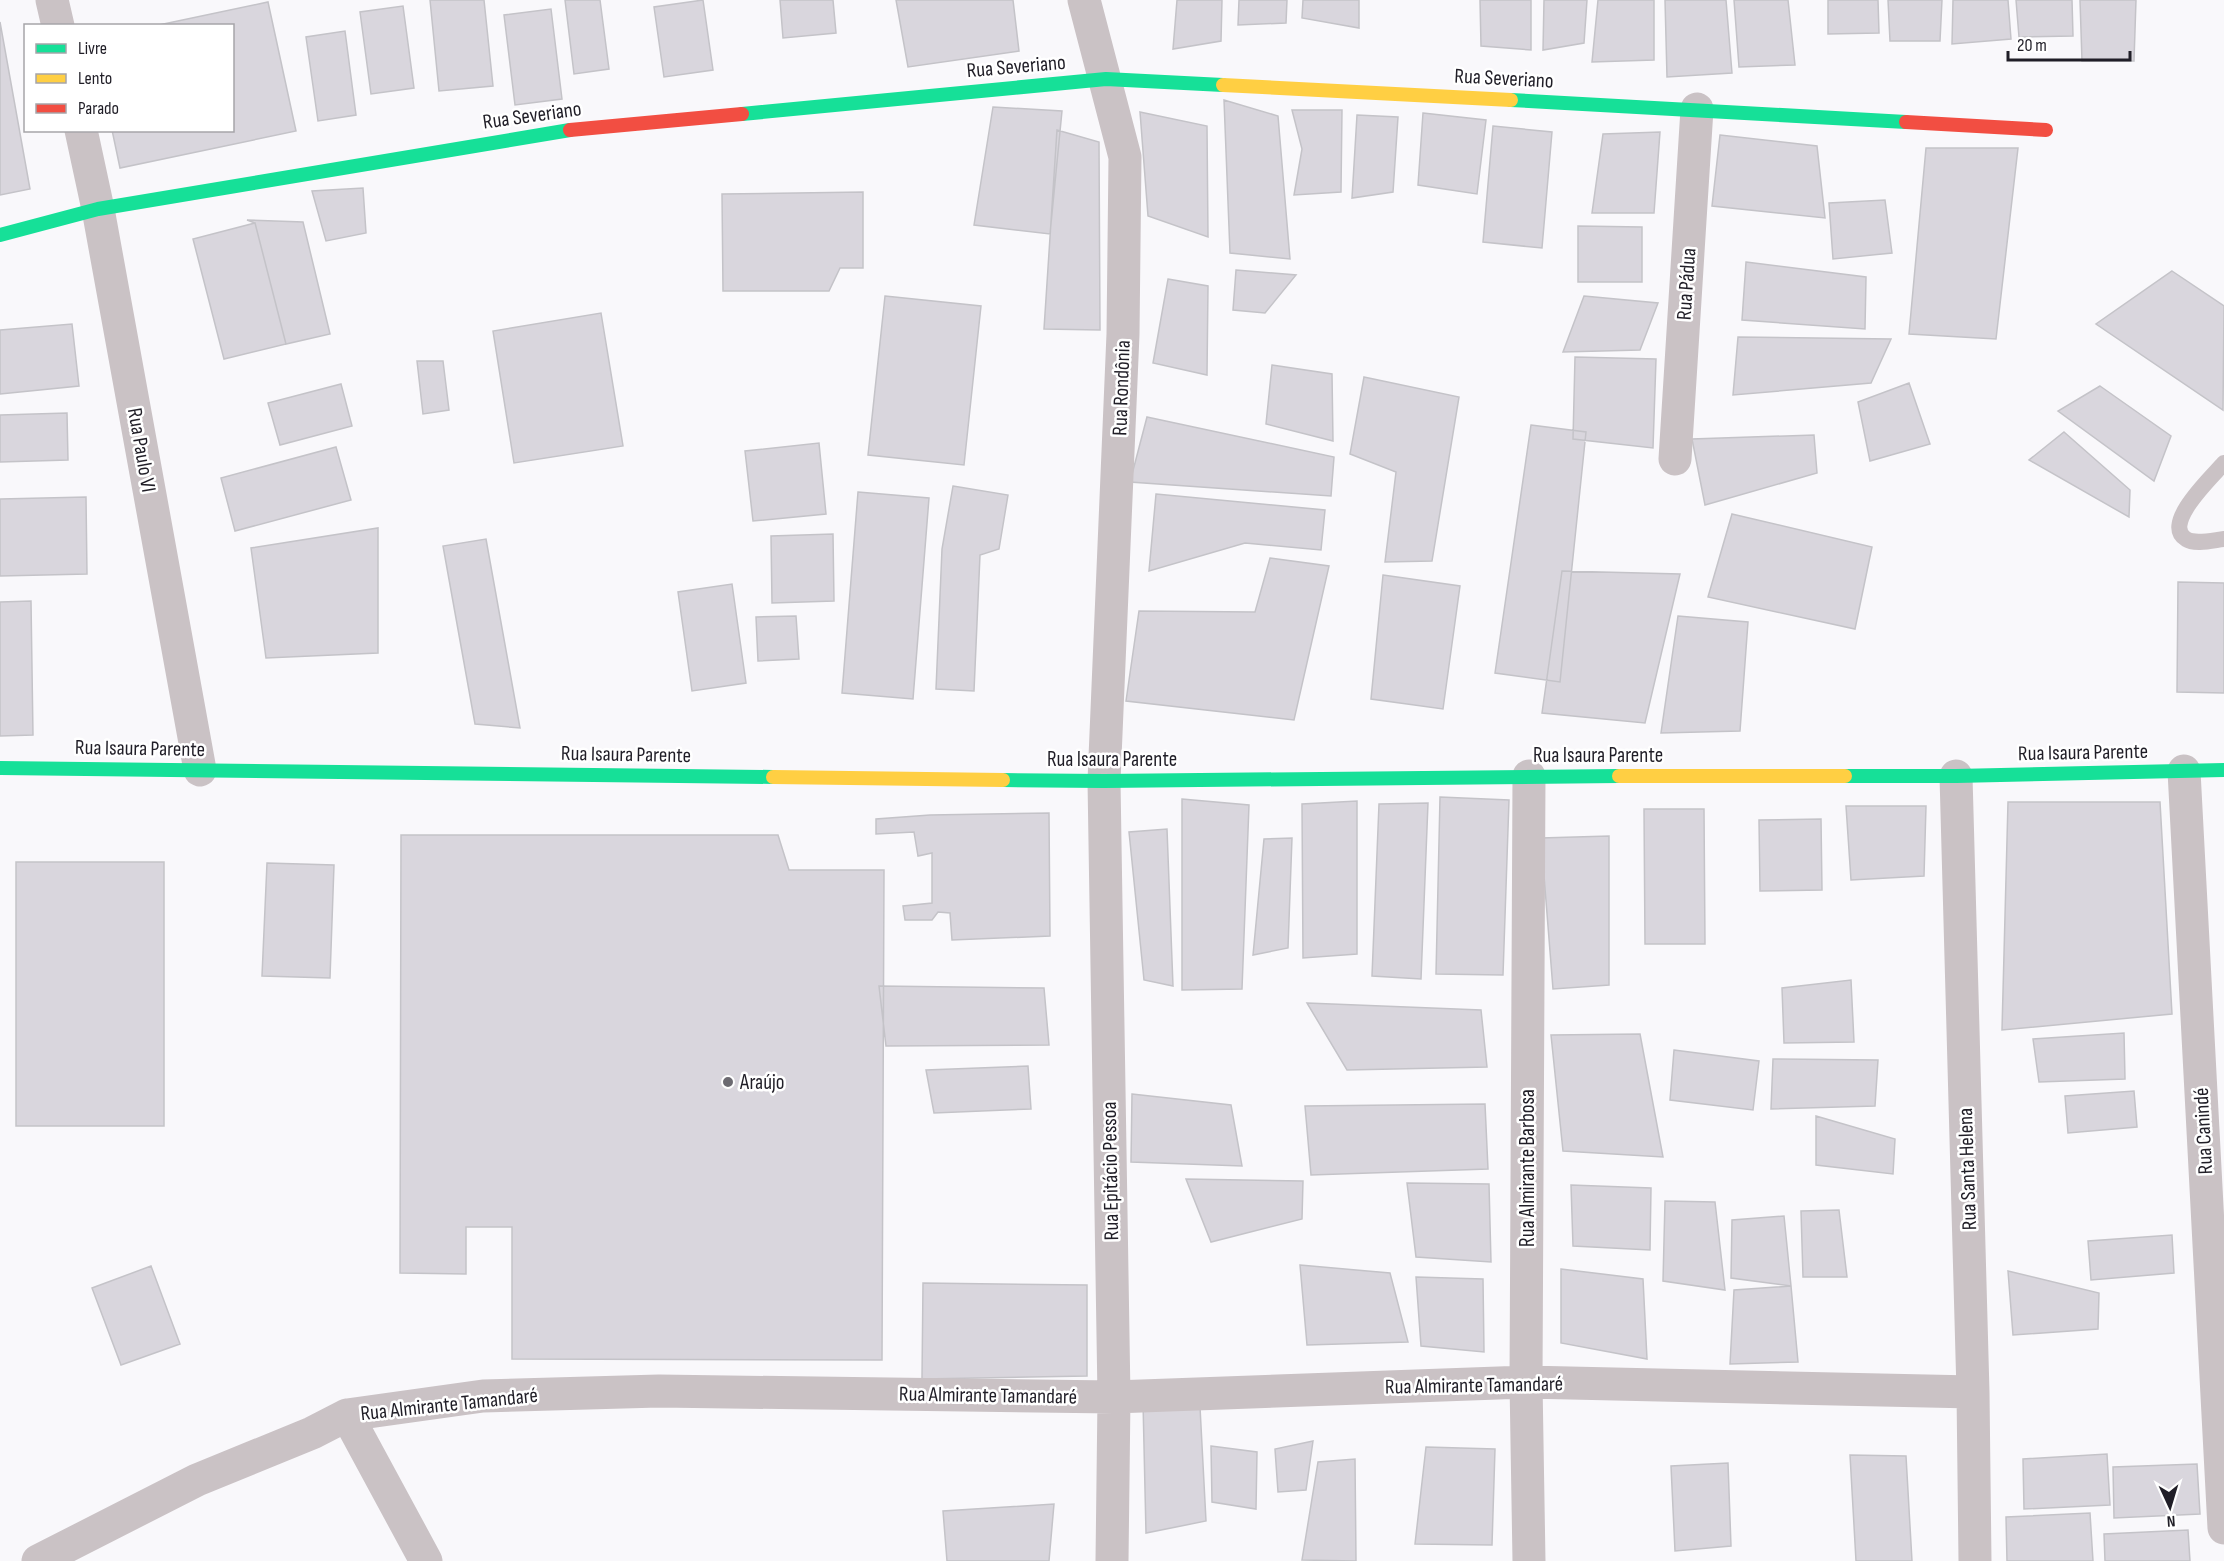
<svg xmlns="http://www.w3.org/2000/svg" width="2224" height="1561" font-family="'Sofia Sans Condensed',sans-serif">
  <style>
    .building { fill: #d9d6dd; stroke: #c4c3c8; stroke-width: 1.5 }
    .lines { fill: none; stroke-linecap: round; stroke-linejoin: round }
    .lane { stroke: #cac2c5; stroke-width: 16 }
    .street { stroke: #cac2c5; stroke-width: 33 }
    .fast { stroke: #16e098; stroke-width: 14 }
    .slow { stroke: #ffcf43; stroke-width: 14 }
    .jam { stroke: #f24e42; stroke-width: 14 }
    .poi-dot { fill: #6c6a71; stroke: #fff; stroke-width: 2 }
    .labels { text-anchor: middle; stroke-width: 5; stroke-linejoin: round; paint-order: stroke }
    .street-label { font-size: 21px; fill: #201e27; stroke: #fff }
    .poi-label { font-size: 21px; fill: #201e27; stroke: #fff; text-anchor: start }
  </style>
  <rect width="100%" height="100%" fill="#f9f8fb"/>
  <!-- building -->
  <path class="building" d="M430,0H484L493,86L439,91Z
    M565,0H600L609,69L574,74Z
    M703,0L713,70L664,77L654,7Z
    M780,0H833L836,33L783,38Z
    M896,0H1013L1019,51L908,67Z
    M1177,0H1222L1221,41L1173,49Z
    M1239,0H1287L1286,23L1238,25Z
    M1303,0H1359V28L1302,18Z
    M1480,0H1531V50L1481,46Z
    M1544,0H1587L1584,43L1543,50Z
    M1598,0H1654V60L1592,62Z
    M1665,0H1726L1732,73L1667,77Z
    M1734,0H1788L1795,65L1739,67Z
    M1828,0H1878L1879,33L1828,34Z
    M1888,0H1942L1940,41H1890Z
    M1953,0H2008L2011,39L1952,44Z
    M2016,0H2072L2073,36L2019,37Z
    M2080,0H2136L2134,61H2082Z
    M268,2L296,131L120,168L112,130H232V26H154Z
    M403,6L414,88L371,94L360,12Z
    M551,9L562,99L515,105L504,15Z
    M0,22L30,189L0,195Z
    M345,31L356,115L318,121L306,37Z
    M1224,100L1278,116L1290,259L1230,253Z
    M993,107L1062,111L1050,234L974,225Z
    M1292,110H1342L1341,192L1294,195L1302,149Z
    M1140,112L1207,126L1208,237L1148,216Z
    M1423,113L1486,120L1477,194L1418,185Z
    M1357,115L1398,117L1393,192L1352,198Z
    M1493,126L1552,132L1542,248L1483,242Z
    M1057,130L1099,142L1100,330L1044,329Z
    M1660,132L1654,213H1592L1603,134Z
    M1720,135L1817,146L1825,218L1712,206Z
    M1926,148H2018L1996,339L1909,334Z
    M363,188L366,233L326,241L312,191Z
    M863,192V268H840L829,291H723L722,194Z
    M1885,200L1892,253L1833,259L1829,203Z
    M247,220L303,222L330,334L286,344L255,223Z
    M255,223L286,344L224,359L193,239Z
    M1578,226L1642,227V282H1578Z
    M1746,262L1866,277L1865,329L1742,320Z
    M1236,270L1296,275L1265,313L1233,310Z
    M2172,271L2224,306L2223,410L2096,324Z
    M1168,279L1208,286L1207,375L1153,363Z
    M885,296L981,306L964,465L868,455Z
    M1584,296L1658,303L1640,350L1563,352Z
    M601,313L623,446L514,463L493,331Z
    M72,324L79,386L0,394V330Z
    M1738,337L1891,339L1871,383L1733,395Z
    M1575,357L1656,359L1653,448L1573,439Z
    M417,361H443L449,410L423,414Z
    M1272,365L1332,374L1333,441L1266,424Z
    M1364,377L1459,397L1432,561L1385,562L1396,472L1350,454Z
    M1909,383L1930,444L1870,461L1858,402Z
    M341,384L352,426L280,445L268,403Z
    M2100,386L2171,436L2154,481L2058,411Z
    M67,413L68,460L0,462V415Z
    M1147,417L1334,457L1331,496L1130,482Z
    M1531,425L1586,432L1560,682L1495,673Z
    M2064,432L2130,490L2129,517L2029,460Z
    M1814,435L1817,473L1705,505L1692,439Z
    M819,443L826,514L753,521L745,451Z
    M336,447L351,500L235,531L221,478Z
    M953,486L1008,495L999,549L980,555L974,691L936,689L942,549Z
    M858,492L929,498L913,699L842,693Z
    M1156,494L1325,510L1321,550L1245,543L1149,571Z
    M86,497L87,574L0,576V499Z
    M1732,514L1872,547L1855,629L1708,597Z
    M378,528V653L266,658L251,548Z
    M833,534L834,601L772,603L771,536Z
    M486,539L520,728L475,724L443,546Z
    M1270,558L1329,566L1294,720L1126,701L1139,611L1255,612Z
    M1562,571L1680,574L1645,723L1542,713Z
    M1383,575L1460,586L1443,709L1371,699Z
    M2178,582L2224,583V693L2177,692Z
    M732,584L746,683L692,691L678,592Z
    M31,601L33,735L0,736V602Z
    M796,616L799,659L758,661L756,617Z
    M1678,616L1748,622L1740,731L1661,733Z
    M1440,797L1509,800L1503,975L1436,974Z
    M1182,799L1249,805L1242,989L1182,990Z
    M1357,801V954L1303,958L1302,804Z
    M2008,802H2160L2172,1014L2002,1030Z
    M1428,803L1421,979L1372,976L1379,804Z
    M1846,806H1926L1924,876L1851,880Z
    M1644,809H1704L1705,944H1645Z
    M1049,813L1050,936L952,940L950,913L938,912L932,920H905L903,906L932,903V853L918,856L914,832L876,834V819L930,815Z
    M1821,819L1822,890L1760,891L1759,820Z
    M1167,829L1173,986L1144,980L1129,832Z
    M401,835H778L789,870H884L882,1360L512,1359V1227H466V1274L400,1273Z
    M1609,836V985L1553,989L1541,838Z
    M1292,838L1288,948L1253,955L1264,839Z
    M16,862H164V1126H16Z
    M267,863L334,865L330,978L262,976Z
    M1851,980L1854,1042L1784,1043L1782,988Z
    M879,986L1044,988L1049,1045L886,1046Z
    M1307,1003L1481,1010L1487,1067L1347,1070Z
    M2124,1033L2125,1079L2039,1082L2033,1039Z
    M1640,1034L1663,1157L1563,1151L1551,1035Z
    M1674,1050L1759,1061L1753,1110L1670,1100Z
    M1773,1059L1878,1060L1875,1106L1771,1109Z
    M1028,1066L1031,1109L934,1113L926,1070Z
    M2134,1091L2137,1127L2068,1133L2065,1096Z
    M1132,1094L1231,1105L1242,1166L1131,1162Z
    M1485,1104L1488,1169L1311,1175L1305,1106Z
    M1816,1116L1895,1139L1893,1174L1816,1165Z
    M1186,1179L1303,1181L1302,1219L1211,1242Z
    M1407,1183L1489,1184L1491,1262L1416,1257Z
    M1571,1185L1651,1188L1650,1250L1573,1246Z
    M1665,1201L1715,1202L1725,1290L1663,1281Z
    M1839,1210L1847,1277H1803L1801,1211Z
    M1784,1216L1791,1286L1731,1278L1732,1220Z
    M2172,1235L2174,1273L2091,1280L2088,1241Z
    M1300,1265L1390,1273L1408,1342L1307,1345Z
    M151,1266L180,1344L121,1365L92,1288Z
    M1561,1269L1643,1279L1647,1359L1561,1343Z
    M2008,1271L2099,1293L2098,1329L2013,1335Z
    M1416,1277L1483,1279L1484,1352L1421,1346Z
    M923,1283L1087,1285V1376L922,1379Z
    M1791,1286L1798,1362L1730,1364L1734,1290Z
    M1143,1402L1200,1407L1206,1521L1146,1533Z
    M1313,1441L1306,1490L1278,1492L1275,1449Z
    M1211,1446L1257,1452L1256,1509L1212,1502Z
    M1426,1447L1495,1449L1492,1545L1415,1544Z
    M2107,1454L2110,1505L2024,1509L2023,1459Z
    M1850,1455L1906,1456L1912,1561H1856Z
    M1355,1459L1356,1561L1302,1560L1318,1462Z
    M1728,1463L1731,1546L1675,1551L1671,1466Z
    M2197,1464L2200,1514L2114,1518L2113,1467Z
    M1054,1504L1049,1561H947L943,1511Z
    M2090,1513L2093,1561H2007L2006,1517Z
    M2188,1530L2190,1561H2105L2104,1534Z"/>
  <g class="lines">
    <!-- lane -->
    <path class="lane" d="M2224,463C2213,476 2161,524 2186,539C2195,545 2214,540 2224,539"/>
    <!-- street -->
    <path class="street" d="M52,0L58,26
      M1084,0L1125,157L1123,334L1104,781L1114,1397L1112,1561
      M81,130L98,209L200,770
      M1675,459L1697,109
      M2184,771L2224,1528
      M1956,776L1973,1392L1975,1561
      M347,1415L426,1561
      M38,1561L197,1480L312,1433L347,1415L483,1396L659,1391L1114,1397L1526,1382L1973,1392
      M1529,1561L1526,1382L1529,776"/>
    <!-- fast -->
    <path class="fast" d="M1511,100L1906,122
      M742,114L1106,79L1223,85
      M0,235L98,209L570,130
      M0,768L773,777
      M1845,776H1956L2224,770
      M1003,780L1104,781L1619,776"/>
    <!-- slow -->
    <path class="slow" d="M1223,85L1511,100
      M1619,776H1845
      M773,777L1003,780"/>
    <!-- jam -->
    <path class="jam" d="M1906,122L2046,130
      M570,130L742,114"/>
  </g>
  <!-- markers -->
  <circle class="poi-dot" cx="728" cy="1082" r="6"/>
  <g class="labels">
    <!-- street labels -->
    <g class="street-label">
      <text transform="translate(1016 66) rotate(-5)" y="7">Rua Severiano</text>
      <text transform="translate(1504 78) rotate(3)" y="7">Rua Severiano</text>
      <text transform="translate(532 115) rotate(-8)" y="7">Rua Severiano</text>
      <text transform="translate(1686 284) rotate(-86)" y="7">Rua Pádua</text>
      <text transform="translate(1121 388) rotate(-88)" y="7">Rua Rondônia</text>
      <text transform="translate(142 450) rotate(80)" y="7">Rua Paulo VI</text>
      <text transform="translate(140 748) rotate(1)" y="7">Rua Isaura Parente</text>
      <text transform="translate(2083 752) rotate(-1)" y="7">Rua Isaura Parente</text>
      <text transform="translate(626 754) rotate(1)" y="7">Rua Isaura Parente</text>
      <text x="1598" y="762">Rua Isaura Parente</text>
      <text x="1112" y="766">Rua Isaura Parente</text>
      <text transform="translate(2203 1131) rotate(-93)" y="7">Rua Canindé</text>
      <text transform="translate(1527 1168) rotate(-90)" y="7">Rua Almirante Barbosa</text>
      <text transform="translate(1967 1169) rotate(-92)" y="7">Rua Santa Helena</text>
      <text transform="translate(1110 1171) rotate(-91)" y="7">Rua Epitácio Pessoa</text>
      <text transform="translate(1474 1385) rotate(-1)" y="7">Rua Almirante Tamandaré</text>
      <text transform="translate(988 1395) rotate(1)" y="7">Rua Almirante Tamandaré</text>
      <text transform="translate(449 1404) rotate(-6)" y="7">Rua Almirante Tamandaré</text>
    </g>
    <!-- poi labels -->
    <g class="poi-label">
      <text x="740" y="1089">Araújo</text>
    </g>
  </g>
  <!-- legend -->
  <rect x="24" y="24" width="210" height="108" fill="#ffffff" stroke="#a6a5a9" stroke-width="1.5"/>
  <rect x="36" y="44" width="30" height="9" fill="#16e098" stroke="#a6a5a9" stroke-width="1.5"/>
  <text x="78" y="54" font-size="18" fill="#201e27">Livre</text>
  <rect x="36" y="74" width="30" height="9" fill="#ffcf43" stroke="#a6a5a9" stroke-width="1.5"/>
  <text x="78" y="84" font-size="18" fill="#201e27">Lento</text>
  <rect x="36" y="104" width="30" height="9" fill="#f24e42" stroke="#a6a5a9" stroke-width="1.5"/>
  <text x="78" y="114" font-size="18" fill="#201e27">Parado</text>
  <!-- north arrow -->
  <g transform="translate(2170 1507) rotate(176)" stroke="#ffffff" stroke-width="4.5" paint-order="stroke">
  <path d="M0-4.5L10 22L0 15L-10 22Z" fill="#201e27"/>
  <text y="-9" font-size="16" font-weight="bold" text-anchor="middle" fill="#201e27">N</text>
  </g>
  <!-- scale -->
  <path d="M2008 51v9h122v-9" fill="none" stroke="#201e27" stroke-width="3"/>
  <text x="2017" y="51" font-size="18" fill="#201e27" stroke="#ffffff" stroke-width="4.5" paint-order="stroke">20 m</text>
</svg>
